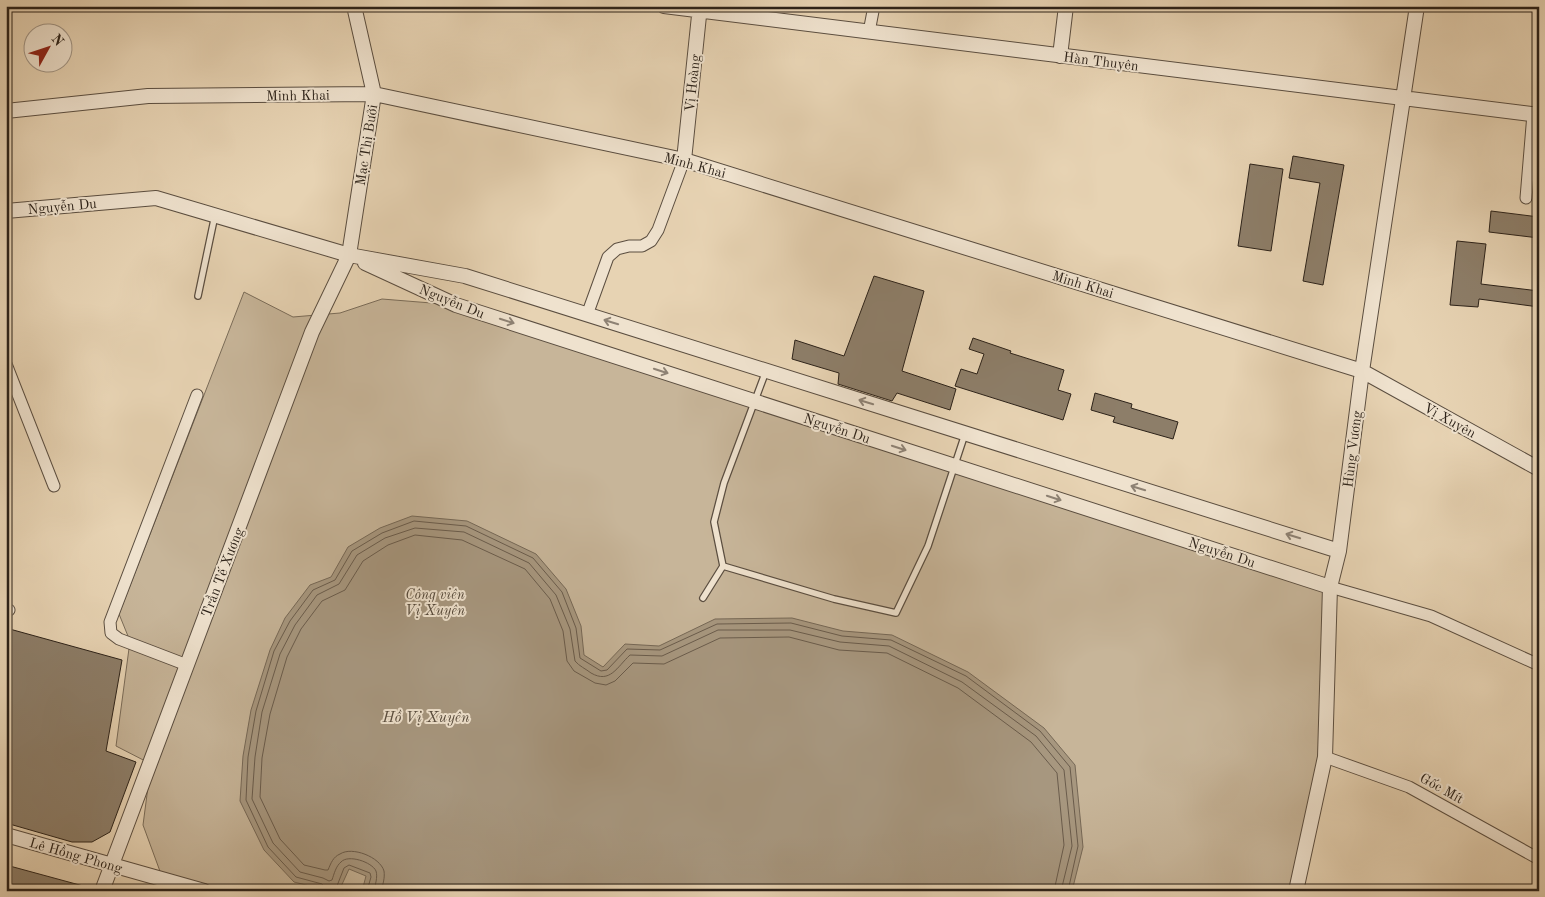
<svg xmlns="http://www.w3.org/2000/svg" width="1545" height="897" font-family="'Old Standard TT',serif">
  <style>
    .green { fill: #c7b599; stroke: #7a6c59 }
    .water { fill: #a7977f; stroke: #766856 }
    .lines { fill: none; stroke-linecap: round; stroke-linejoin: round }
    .shore { stroke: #6a5c4c; stroke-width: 1 }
    .building { fill: #8d7e69; stroke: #2c2219 }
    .service-casing { stroke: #5b4e40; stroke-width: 8 }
    .minor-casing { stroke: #5b4e40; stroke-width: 13 }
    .tertiary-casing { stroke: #5b4e40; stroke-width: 16 }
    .service { stroke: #efe2ce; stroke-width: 5.5 }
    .minor { stroke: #efe2ce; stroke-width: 11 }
    .tertiary { stroke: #efe2ce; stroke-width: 14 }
    .oneway { stroke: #8e8274 }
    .labels { text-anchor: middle; stroke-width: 4; stroke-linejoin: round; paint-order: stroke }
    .street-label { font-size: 14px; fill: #2c2219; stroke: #efe2ce }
    .park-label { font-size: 14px; font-style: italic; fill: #534739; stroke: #efe2ce }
    .water-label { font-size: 15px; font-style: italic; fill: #574b3d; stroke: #efe2ce }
  </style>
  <rect width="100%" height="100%" fill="#e7d3b3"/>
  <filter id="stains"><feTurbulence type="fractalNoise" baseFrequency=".004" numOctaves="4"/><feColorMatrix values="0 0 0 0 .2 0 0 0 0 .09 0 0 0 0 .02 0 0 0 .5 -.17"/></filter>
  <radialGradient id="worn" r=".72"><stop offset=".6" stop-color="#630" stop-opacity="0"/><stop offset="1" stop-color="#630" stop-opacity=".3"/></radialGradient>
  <!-- green -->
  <path class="green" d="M244,292L293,317L340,313L382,299L456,305L1330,587L1325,757L1296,891H219L161,874L143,825L151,764L116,746L130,641L119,614Z"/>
  <!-- water -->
  <path class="water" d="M412,516L467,521L536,554L566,589L581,626L584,655L603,667L625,644L659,646L715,619L792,618L843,631L892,635L968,672L1044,728L1075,765L1083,847L1072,891H362L366,876L349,869L339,891H330L294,882L264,850L240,801L243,756L251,710L270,650L285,618L310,585L331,577L348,547L380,528Z"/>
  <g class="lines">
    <!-- shore -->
    <path class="shore" d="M325,891V887L322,884L296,877L268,847L246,800L248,757L256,711L274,651L290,621L313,590L335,580L352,551L382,533L414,521L466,526L533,558L562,592L576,628L580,658L601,671L607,670L627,649L660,650L717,624L791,623L842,636L891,640L966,676L1040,731L1070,767L1078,846L1068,891
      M335,891L344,868L349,865L370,873L371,877L367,891
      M374,891C375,885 378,877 376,871C372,862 348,854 341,862C336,866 334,874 332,880L329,881L323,878L300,872L273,843L252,799L255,757L262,712L280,654L295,625L317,595L339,584L357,555L385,538L415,528L464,532L529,563L556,595L570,629L575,661C579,666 586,669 591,673C610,684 617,667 630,655L662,656L718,630H790L840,642L889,646L962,682L1036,736L1064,770L1072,846L1061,891
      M381,891C383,884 385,878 384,871C380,857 352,846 340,854C333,857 331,863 328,870H325L304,865L280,839L260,797L262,758L270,714L287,657L301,629L322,601L345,590L363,561L388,545L415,535L462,540L525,569L550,599L563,631L567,661L574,671L595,683L606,685L615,681L633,663L664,664L720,638L789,637L839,650L887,653L958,688L1031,742L1057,773L1064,845L1054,891"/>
  </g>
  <!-- building -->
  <path class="building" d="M1293,156L1344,165L1323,285L1303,281L1320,183L1289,178Z
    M1250,164L1283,169L1271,251L1238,246Z
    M1491,211L1539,217V238L1489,232Z
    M1457,241L1486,244L1481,284L1539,291V307L1479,299L1478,307L1450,305Z
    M874,276L924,291L902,371L956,389L950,410L897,393L892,401L838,384L839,373L792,359L795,340L844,356Z
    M973,338L1011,351L1010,353L1064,370L1058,390L1071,394L1063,420L955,386L961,369L977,374L984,354L969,349Z
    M1095,393L1132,404L1131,408L1178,422L1173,439L1113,422L1115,417L1091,410Z
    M6,628L122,660L106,751L136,762L110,832L92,842H72L6,823Z
    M6,865L87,887V891H6Z"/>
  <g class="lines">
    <defs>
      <path id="service" d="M198,296L215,215
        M766,371L724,483L714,522L723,566L834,599L896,613L928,546L965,434
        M703,598L723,566"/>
      <path id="minor" d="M869,32L874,6
        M1526,198L1533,114
        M587,315L608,257L617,249L629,246H642L651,241L658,230L684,160
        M6,364L54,486
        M1330,587L1431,616L1539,665
        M6,611L9,610
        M187,665L119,639L111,633L110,622L197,395
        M1325,757L1409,787L1539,859"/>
      <path id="tertiary" d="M664,6L1539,115
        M1060,56L1066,6
        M6,111L148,96L374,94L684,160L1362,371L1539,469
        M684,160L700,6
        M6,211L156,198L349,255L465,276L1339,551
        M365,263L456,305L1330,587
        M6,835L204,891
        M102,891L312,332L349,255L374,94L354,6
        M1296,891L1325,757L1330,587L1339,551L1362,371L1417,6"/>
    </defs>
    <!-- service casing -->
    <use href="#service" class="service-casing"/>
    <!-- minor casing -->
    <use href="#minor" class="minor-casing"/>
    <!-- tertiary casing -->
    <use href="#tertiary" class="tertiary-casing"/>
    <!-- service -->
    <use href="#service" class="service"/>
    <!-- minor -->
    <use href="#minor" class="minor"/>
    <!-- tertiary -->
    <use href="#tertiary" class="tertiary"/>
  </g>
  <!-- one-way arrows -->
  <defs><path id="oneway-shaft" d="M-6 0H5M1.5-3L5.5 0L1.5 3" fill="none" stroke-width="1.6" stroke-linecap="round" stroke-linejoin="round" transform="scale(1.25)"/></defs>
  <g class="oneway">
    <use href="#oneway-shaft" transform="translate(507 321) rotate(18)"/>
    <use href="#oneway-shaft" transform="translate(611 322) rotate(-163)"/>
    <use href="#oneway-shaft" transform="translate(661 371) rotate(18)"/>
    <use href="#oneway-shaft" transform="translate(866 402) rotate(-163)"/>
    <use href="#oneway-shaft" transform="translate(899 448) rotate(18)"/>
    <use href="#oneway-shaft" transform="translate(1138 488) rotate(-163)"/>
    <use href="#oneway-shaft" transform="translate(1054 498) rotate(18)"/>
    <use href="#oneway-shaft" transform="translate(1293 536) rotate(-163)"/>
  </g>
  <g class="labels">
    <!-- street labels -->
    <g class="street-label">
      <text transform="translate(1101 61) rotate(7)" y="5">Hàn Thuyên</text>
      <text transform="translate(692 83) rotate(-84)" y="5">Vị Hoàng</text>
      <text transform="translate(298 95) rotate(-1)" y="5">Minh Khai</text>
      <text transform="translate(366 145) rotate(-81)" y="5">Mạc Thị Bưởi</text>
      <text transform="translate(695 165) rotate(15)" y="5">Minh Khai</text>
      <text transform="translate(62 206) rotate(-5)" y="5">Nguyễn Du</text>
      <text transform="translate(1083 284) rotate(17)" y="5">Minh Khai</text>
      <text transform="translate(452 301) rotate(22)" y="5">Nguyễn Du</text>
      <text transform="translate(1450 420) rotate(29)" y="5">Vị Xuyên</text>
      <text transform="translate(837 428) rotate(18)" y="5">Nguyễn Du</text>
      <text transform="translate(1352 449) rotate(-83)" y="5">Hùng Vương</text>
      <text transform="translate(1222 552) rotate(18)" y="5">Nguyễn Du</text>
      <text transform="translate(222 572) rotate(-69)" y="5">Trần Tế Xương</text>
      <text transform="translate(1442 788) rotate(29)" y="5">Gốc Mít</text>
      <text transform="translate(76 855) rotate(16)" y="5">Lê Hồng Phong</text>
    </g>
    <!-- park labels -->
    <g class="park-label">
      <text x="435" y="599">Công viên<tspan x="435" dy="16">Vị Xuyên</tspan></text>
    </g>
    <!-- water labels -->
    <g class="water-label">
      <text x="426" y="722">Hồ Vị Xuyên</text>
    </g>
  </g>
  <!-- margin -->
  <rect width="1545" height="897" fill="none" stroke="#e7d3b3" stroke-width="25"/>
  <rect x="8" y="8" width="1530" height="882" fill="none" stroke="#2c2219" stroke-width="2.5"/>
  <rect x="12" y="12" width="1520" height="872" fill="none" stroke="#2c2219"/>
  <!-- north arrow -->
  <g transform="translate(48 48) rotate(50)"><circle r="24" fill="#efe2ce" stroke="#a19586"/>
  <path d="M0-4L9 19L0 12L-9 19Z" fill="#8f2418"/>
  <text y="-8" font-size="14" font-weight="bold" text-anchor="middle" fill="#2c2219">N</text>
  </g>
  <rect width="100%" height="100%" filter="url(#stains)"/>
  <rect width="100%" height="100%" fill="url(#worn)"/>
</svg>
